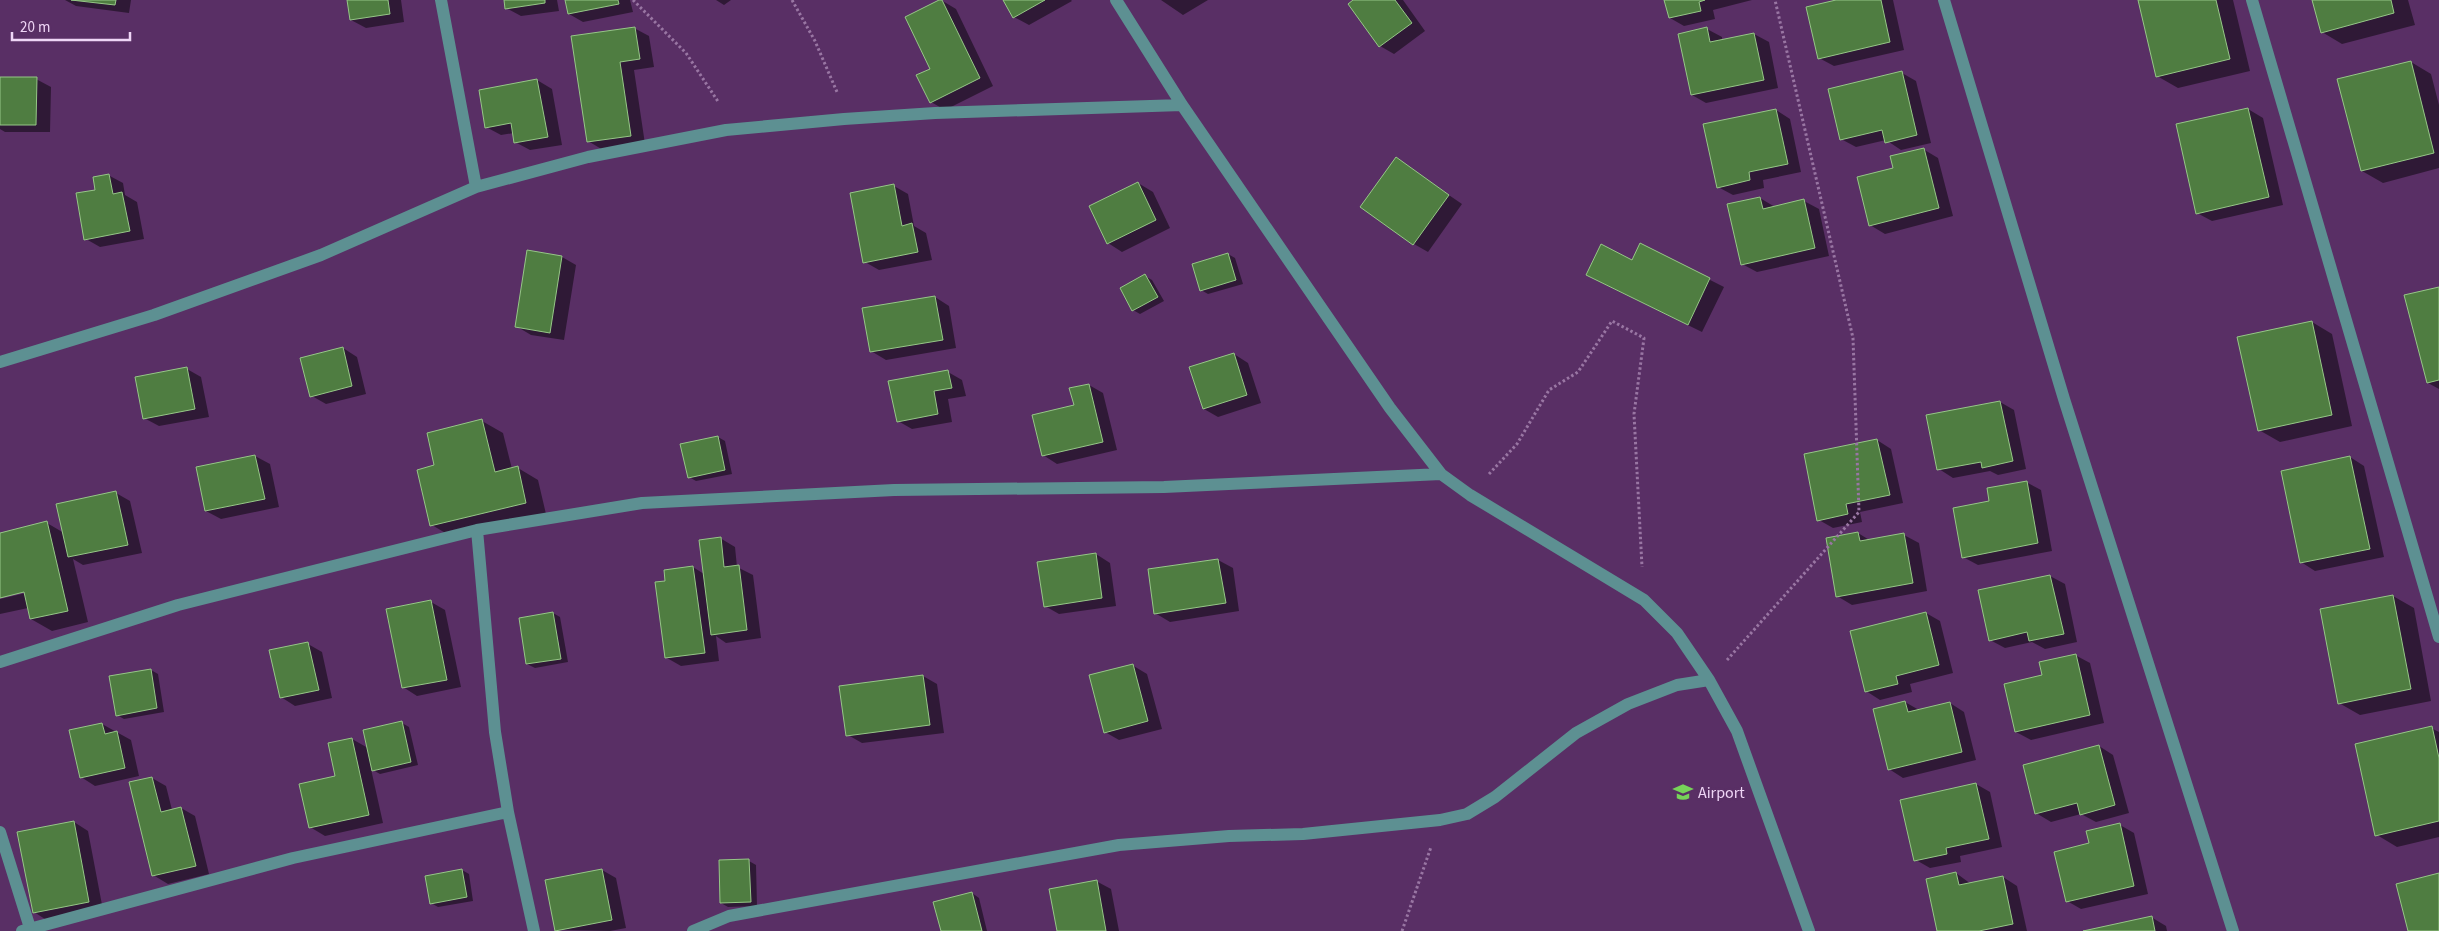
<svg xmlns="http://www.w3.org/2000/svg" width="2439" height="931" font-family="'Source Sans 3',sans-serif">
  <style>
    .shadow { fill: #0007 }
    .building { fill: #4f7d41; stroke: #96c787 }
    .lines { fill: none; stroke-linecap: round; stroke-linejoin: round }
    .path { stroke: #9976a3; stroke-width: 3; stroke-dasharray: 2.5 2.5; stroke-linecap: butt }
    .minor { stroke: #5d9092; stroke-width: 12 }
    .labels { text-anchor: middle; stroke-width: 4.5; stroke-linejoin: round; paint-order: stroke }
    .poi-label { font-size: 16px; fill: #efd6f6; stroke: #592f65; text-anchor: start }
  </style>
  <rect width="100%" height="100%" fill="#592f65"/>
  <!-- shadow -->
  <path class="shadow" d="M65,0H131L129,13L76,6Z
    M348,0H401L404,22L366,28L351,20Z
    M505,0H557L559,11L521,16L506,8Z
    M566,0H630L633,12L583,22L569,14Z
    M716,0H731L724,5Z
    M941,0L956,9L993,86L945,110L931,102V70Z
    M1005,0H1071L1072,1L1029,25L1014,17Z
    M1161,0H1208L1183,15Z
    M1355,0H1403L1425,31L1394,54L1380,46Z
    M1666,0H1752L1713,10L1715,19L1684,26L1670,18Z
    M1842,0H1893L1904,50L1834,66L1819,58Z
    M2139,0H2233L2250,71L2178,88L2157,76Z
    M2313,0H2408L2415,25L2342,44L2322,32Z
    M634,28L649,36L654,67L634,70L645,144L603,150L588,141L572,37Z
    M1707,29L1722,37V40L1754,34L1769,42L1778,88L1706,103L1692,95Z
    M2411,62L2431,74L2439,105V168L2383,183L2362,171Z
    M1902,73L1916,81L1931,143L1901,150L1886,140L1856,147L1841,139Z
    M0,78L36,79L51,87L50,132H5L0,129Z
    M537,80L552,89L562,145L530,150L515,142L514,133L501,135L486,127Z
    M2248,109L2263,118L2283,205L2212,221L2197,213Z
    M1776,110L1790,119L1801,172L1763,180L1764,188L1733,195L1718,187Z
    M1923,149L1938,158L1953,216L1885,234L1870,225L1895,169Z
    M1396,159L1462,204L1428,252L1414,244Z
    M108,175L123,183L125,195L137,202L144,239L100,247L86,239L96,191Z
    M1138,183L1153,192L1170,228L1122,252L1108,243Z
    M894,186L908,194L914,226L926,233L932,260L879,270L865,262Z
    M1760,198L1775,207L1804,201L1819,209L1829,256L1757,272L1742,264Z
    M1641,245L1724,287L1702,332L1602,283L1632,262Z
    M1228,254L1235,258L1243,284L1208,294L1201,290Z
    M562,257L576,265L564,340L531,335L516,326Z
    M1145,276L1152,280L1164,301L1140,314L1133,310Z
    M2439,288V389L2428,383Z
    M935,297L949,306L956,348L886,360L871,351Z
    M2312,322L2332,334L2352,426L2280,442L2259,430Z
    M343,348L357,357L366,394L326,404L312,396Z
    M1234,354L1248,363L1261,403L1218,417L1204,409Z
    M187,369L201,377L209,417L159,426L144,418Z
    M948,372L962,380L966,396L948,399L952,422L912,429L898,421Z
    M1089,385L1103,393L1117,450L1057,464L1043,455Z
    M2000,402L2014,410L2026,469L1998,475L1990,471L1953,478L1939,469Z
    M482,421L503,433L512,469L518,468L538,480L546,514L452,537L432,525L436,466Z
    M718,437L725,441L732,474L696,481L689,477Z
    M1877,440L1891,449L1903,503L1860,512L1862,522L1833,528L1819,520Z
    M255,456L270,464L279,507L221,519L206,511Z
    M2350,457L2364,466L2384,557L2315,571L2301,562Z
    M2026,482L2041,490L2052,551L1978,565L1963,557L1991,502Z
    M116,493L130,501L142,553L83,565L73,559L88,622L52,631L31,619L28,608L0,614V599L30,592L29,590L0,597V534L47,523L64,533Z
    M1858,533L1871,541L1904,535L1919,543L1927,591L1852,605L1837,596Z
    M720,538L735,547L737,567L753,575L761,638L726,643L716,636L719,661L681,666L667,658L666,582L693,567L704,574Z
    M1096,554L1110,563L1116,606L1059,614L1045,606Z
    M1218,560L1233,568L1239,611L1170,622L1155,613L1149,570Z
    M2050,576L2065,584L2077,642L2045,649L2032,642L2005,648L1990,640Z
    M2393,596L2414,608L2431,701L2360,715L2339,703Z
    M431,602L445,610L461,687L417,696L403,687Z
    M553,613L560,617L568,662L535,668L527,664Z
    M1926,613L1940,621L1953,673L1910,684L1912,692L1880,700L1866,691Z
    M308,644L322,652L332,698L295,706L281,697Z
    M2075,655L2090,663L2104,723L2031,740L2016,732L2043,676Z
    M1132,665L1147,674L1162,729L1119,740L1105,732Z
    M151,670L158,674L164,712L124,719L117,715Z
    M923,676L937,684L944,733L862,743L848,735Z
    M1905,702L1919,710L1950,703L1964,712L1976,760L1903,778L1889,769Z
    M402,723L409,727L418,765L380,774L371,769L383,823L325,836L310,827L336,777L352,739L368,748Z
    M102,724L131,740L139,776L95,786L81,777Z
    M2431,728L2439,732V837L2397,847L2377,835Z
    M2099,746L2113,755L2129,813L2096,822L2081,814L2051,822L2036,813Z
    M152,778L166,786L172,810L181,808L195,816L209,874L168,884L153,875Z
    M1976,784L1990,792L2002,847L1960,856L1961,862L1930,868L1916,860Z
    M74,822L88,831L103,910L48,921L34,912Z
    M2120,825L2134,833L2148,894L2081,909L2067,901L2091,844Z
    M749,861L756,865L757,906L728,907L721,903Z
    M462,870L469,874L473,901L438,907L431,903Z
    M602,870L616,878L626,928L610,931L556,930Z
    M1956,873L1971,884L2003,877L2017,886L2027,931H1938Z
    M1096,881L1111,889L1119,931H1059Z
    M972,893L979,898L987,931H942Z
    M2151,917L2166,926L2167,931H2089Z"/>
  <!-- building -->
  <path class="building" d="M71,0H116L115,5Z
    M347,0H388L390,14L350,20Z
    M504,0H545V3L505,9Z
    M565,0H618L619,4L568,14Z
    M939,0H942L980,78L930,103L916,75L930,69L905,17Z
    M1003,0H1045L1013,18Z
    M1353,0H1395L1412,23L1379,47L1348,4Z
    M1664,0H1705L1699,2L1701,11L1669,18Z
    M1836,0H1881L1890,42L1818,59L1806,7Z
    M2138,0H2216L2230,59L2156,77Z
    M2312,0H2391L2394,13L2321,33Z
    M635,27L640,59L620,62L631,136L587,142L571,36Z
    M1707,27L1710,42L1754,33L1764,80L1691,95L1678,34Z
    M2411,61L2434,153L2361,171L2337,79Z
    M1902,71L1917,135L1885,143L1882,130L1840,140L1828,89Z
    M0,77H37L36,125H0Z
    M537,79L548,137L514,143L511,123L485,128L479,90Z
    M2248,108L2269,197L2196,214L2176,124Z
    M1776,109L1788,164L1749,172L1750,180L1717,188L1703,124Z
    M1924,148L1939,208L1869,226L1857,177L1893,168L1890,156Z
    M1396,157L1449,195L1413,245L1360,207Z
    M109,174L113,194L122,192L130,231L84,240L76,193L95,190L93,177Z
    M1138,182L1156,220L1107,244L1089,206Z
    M894,184L902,226L912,223L918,252L863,263L850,193Z
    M1760,197L1763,209L1804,199L1815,248L1741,265L1727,204Z
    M1640,243L1710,278L1688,325L1586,275L1601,244L1632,260Z
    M527,250L562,256L550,333L515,327Z
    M1228,253L1236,280L1200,291L1192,264Z
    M1145,274L1158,297L1132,311L1120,288Z
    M2439,287V380L2427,383L2404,295Z
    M935,296L943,340L870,352L862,308Z
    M2312,321L2332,415L2258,431L2237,337Z
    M343,347L352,386L310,397L300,358Z
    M1234,353L1247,395L1203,409L1189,367Z
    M187,367L195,409L143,419L135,377Z
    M948,370L952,388L934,391L938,414L897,422L888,381Z
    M1089,384L1103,442L1042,456L1032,415L1074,405L1069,388Z
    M2000,401L2013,461L1982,468L1981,462L1937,470L1926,415Z
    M482,419L495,472L518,466L526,503L430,526L417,470L434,465L427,433Z
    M718,436L725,470L688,478L680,444Z
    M1877,439L1890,495L1846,504L1848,514L1817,521L1804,454Z
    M255,455L265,499L205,511L196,467Z
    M2350,456L2370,549L2300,563L2281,471Z
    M2027,481L2038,543L1962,558L1953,508L1989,501L1987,488Z
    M116,491L128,545L68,557L56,504Z
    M47,521L68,611L30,619L24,592L0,598V533Z
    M1858,532L1860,541L1904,533L1913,583L1836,597L1826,538Z
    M721,537L724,567L739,565L747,630L711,635L699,540Z
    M1096,553L1102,598L1044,607L1037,562Z
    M1218,559L1226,603L1154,614L1148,569Z
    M693,566L705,653L665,658L655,582L665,581L664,570Z
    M2050,575L2064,634L2029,641L2027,632L1989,641L1978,590Z
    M2393,595L2411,689L2338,704L2320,609Z
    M431,600L447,680L402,688L386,609Z
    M553,612L561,659L526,664L519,618Z
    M1926,612L1939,665L1896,676L1898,684L1865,692L1850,631Z
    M308,642L319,690L280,698L269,650Z
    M2076,654L2090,715L2015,732L2004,684L2042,675L2039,662Z
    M1133,664L1148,721L1104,733L1089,675Z
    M151,669L157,708L116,716L109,676Z
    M923,675L930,725L846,736L839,686Z
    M1905,701L1908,712L1950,702L1962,752L1888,770L1873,709Z
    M402,721L411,762L372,771L363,730Z
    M102,723L105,734L117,731L125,768L80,778L69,730Z
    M2432,726L2439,758V821L2375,836L2355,744Z
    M352,738L369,815L309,828L299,784L335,776L328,743Z
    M2099,745L2115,805L2080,815L2077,803L2035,814L2023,765Z
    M152,777L161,812L181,807L196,866L152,876L129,782Z
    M1976,783L1989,839L1946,848L1947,854L1914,861L1900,800Z
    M74,821L89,902L33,913L17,832Z
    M2120,823L2134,886L2066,902L2054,852L2089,843L2086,831Z
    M749,859L751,902L720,903L719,860Z
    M462,869L467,897L430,904L425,876Z
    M602,869L612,920L555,931L545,880Z
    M1956,872L1959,885L2003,876L2013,924L1979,931H1937L1926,879Z
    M2439,873V931H2408L2396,884Z
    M1097,880L1106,931H1057L1049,889Z
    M972,892L982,931H941L933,902Z
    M2152,916L2155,931H2083Z"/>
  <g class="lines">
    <!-- path -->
    <path class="path" d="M633,0L686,53L719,103
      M792,0L815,41L837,92
      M1489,474L1517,444L1549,390L1578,372L1612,321L1644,338L1634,414L1642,567
      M1727,660L1859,512L1853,338L1775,0
      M1402,931L1431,847"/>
    <!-- minor -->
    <path class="minor" d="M441,0L476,187
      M1116,0L1182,105L1390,408L1441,474L1470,495L1644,600L1677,633L1709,680L1737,731L1809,931
      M1944,0L2064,399L2233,931
      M2252,0L2439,637
      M0,362L154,315L321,255L476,187L588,157L726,130L844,119L935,113L1182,105
      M0,662L178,605L477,530
      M508,812L495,732L477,530L642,503L894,490L1164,487L1441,474
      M0,832L30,928
      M22,931L293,858L508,812L534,931
      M693,931L729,916L1119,845L1229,836L1303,834L1440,820L1467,814L1495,797L1576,733L1628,704L1677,685L1709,680"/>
  </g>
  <!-- icons -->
  <defs>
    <symbol id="school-bare" viewBox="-9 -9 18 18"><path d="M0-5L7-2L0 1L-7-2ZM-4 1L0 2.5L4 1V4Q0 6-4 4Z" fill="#77d259" stroke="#592f65" stroke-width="2.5" paint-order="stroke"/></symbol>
  </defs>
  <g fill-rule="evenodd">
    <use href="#school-bare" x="1669" y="778" width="28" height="28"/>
  </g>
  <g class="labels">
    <!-- poi labels -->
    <g class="poi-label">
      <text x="1698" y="798">Airport</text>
    </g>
  </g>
  <!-- scale -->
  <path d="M12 32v8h118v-8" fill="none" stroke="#efd6f6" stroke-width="2.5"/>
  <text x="20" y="32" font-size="15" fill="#efd6f6" stroke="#592f65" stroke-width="4" paint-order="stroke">20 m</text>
</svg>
